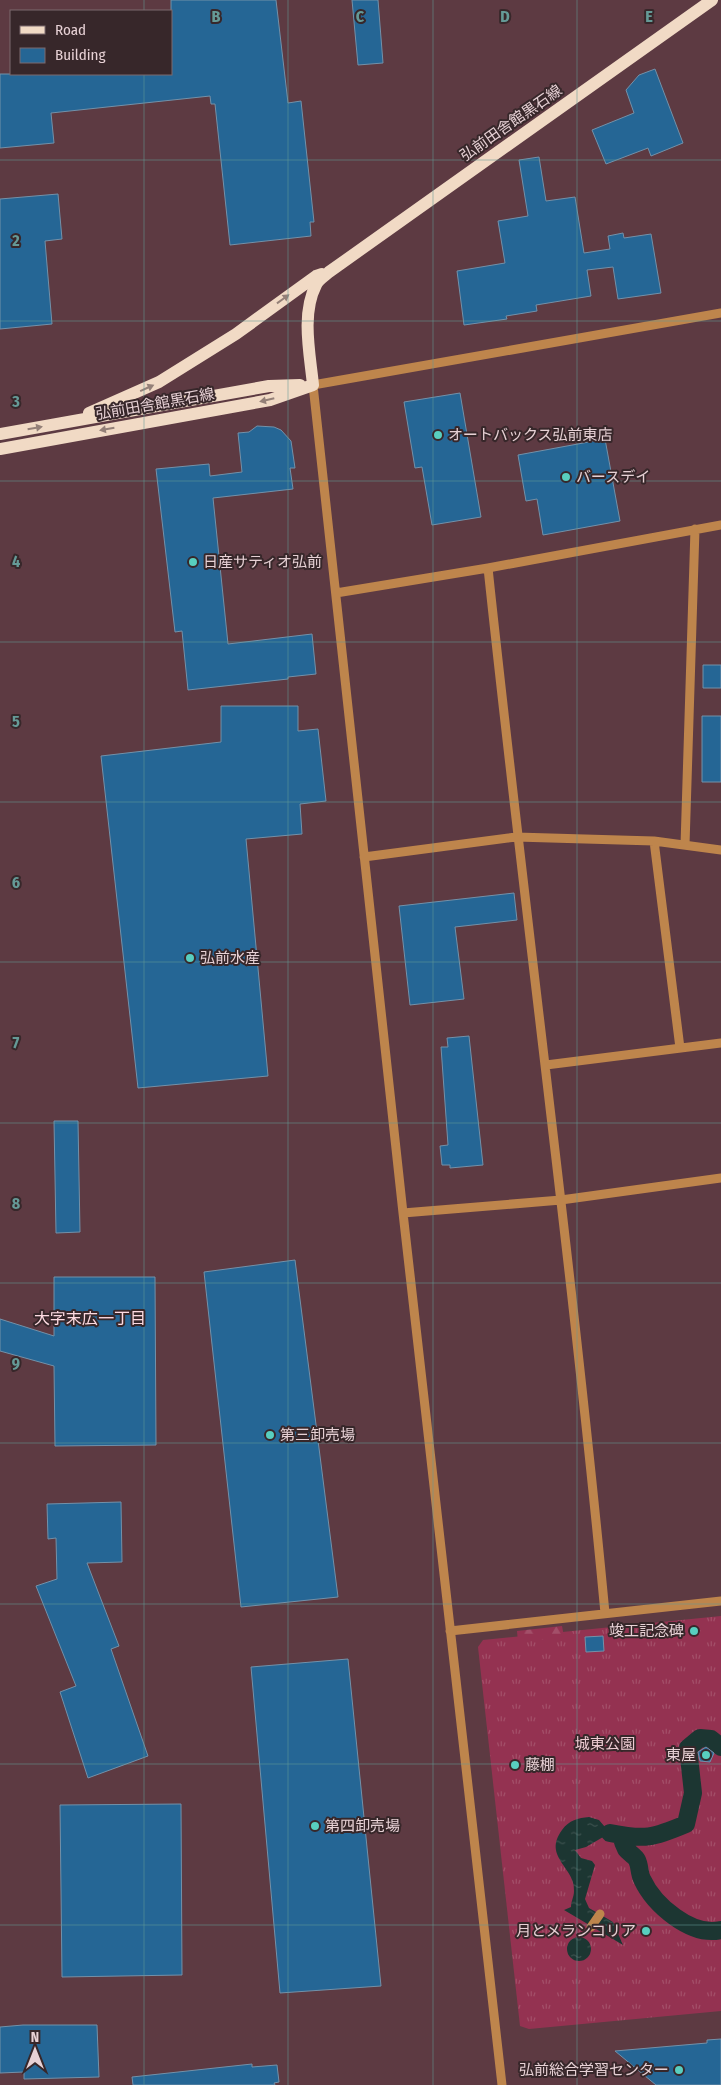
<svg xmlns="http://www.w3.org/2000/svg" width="721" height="2085" font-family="'Fira Sans Condensed','Noto Sans JP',sans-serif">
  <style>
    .grass { fill: url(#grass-tufts) }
    .forest { fill: url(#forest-firs) }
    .water { fill: url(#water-ripples) }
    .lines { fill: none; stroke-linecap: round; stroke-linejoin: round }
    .canal { stroke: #1c3632; stroke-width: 18 }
    .building { fill: #256695; stroke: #7391a9 }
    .minor { stroke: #be854c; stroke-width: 9 }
    .major { stroke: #f1dac5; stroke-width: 12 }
    .oneway { fill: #948078 }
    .grid { fill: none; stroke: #659a97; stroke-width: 1; stroke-opacity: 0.55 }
    .poi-dot { fill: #58cebf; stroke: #37272a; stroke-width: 2 }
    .labels { text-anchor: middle; stroke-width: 4; stroke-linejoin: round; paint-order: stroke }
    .street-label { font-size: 15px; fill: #e7d1d5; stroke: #37272a }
    .poi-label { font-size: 15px; fill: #e7d1d5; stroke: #37272a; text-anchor: start }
    .park-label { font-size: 15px; fill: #edcbd2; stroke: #37272a }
    .neighbourhood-label { font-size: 16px; fill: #fddae1; stroke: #37272a }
    .grid-label { font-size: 16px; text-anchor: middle; font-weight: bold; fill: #659a97; stroke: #37272a; stroke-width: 4; stroke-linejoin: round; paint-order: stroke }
  </style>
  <defs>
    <pattern id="grass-tufts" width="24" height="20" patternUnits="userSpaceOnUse" patternTransform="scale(1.25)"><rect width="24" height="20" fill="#943251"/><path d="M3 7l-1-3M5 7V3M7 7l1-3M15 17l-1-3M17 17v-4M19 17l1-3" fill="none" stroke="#a34f69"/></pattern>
    <pattern id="forest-firs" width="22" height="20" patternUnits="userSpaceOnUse" patternTransform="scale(1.25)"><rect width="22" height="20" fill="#943251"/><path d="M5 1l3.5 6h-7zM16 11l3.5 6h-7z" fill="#a34f69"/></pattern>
    <pattern id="water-ripples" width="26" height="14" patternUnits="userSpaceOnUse" patternTransform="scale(1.25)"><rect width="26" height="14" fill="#1c3632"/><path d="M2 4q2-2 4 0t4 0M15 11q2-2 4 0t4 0" fill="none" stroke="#3d524f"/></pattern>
  </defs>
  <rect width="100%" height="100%" fill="#5d3a42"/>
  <!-- grass -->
  <path class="grass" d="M721,1616V2011L529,2029L520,2026L478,1647L483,1640Z"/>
  <!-- forest -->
  <path class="forest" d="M562,1626L564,1637L518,1642L517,1631Z"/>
  <!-- water -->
  <path class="water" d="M589,1817L599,1820L610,1833L586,1847L575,1850L581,1858L592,1861L595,1865L585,1899L589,1908L613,1922L623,1945L564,1910L571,1907C571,1901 574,1897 574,1891C576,1868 542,1857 562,1830C569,1820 578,1818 589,1817Z
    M567 1949a12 12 0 1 1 24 0a12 12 0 1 1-24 0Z"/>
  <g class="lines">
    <!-- canal -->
    <path class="canal" d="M610,1833C645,1840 653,1838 686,1824L693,1793L688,1748L700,1738L711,1739L721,1747
      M621,1835C622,1839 624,1845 626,1849C629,1853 635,1856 637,1860C640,1866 639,1873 642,1879C654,1905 691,1937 721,1930"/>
  </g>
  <!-- building -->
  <path class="building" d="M171,0H276L288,103L301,101L314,222H310L311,236L230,245L215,104H211L210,96L51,113L54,143L0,148V74H171Z
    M352,0H378L383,63L358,65Z
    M655,69L683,143L651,156L648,148L606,164L592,130L634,113L626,90L639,75Z
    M539,157L546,201L575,197L584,253L610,249L608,236L623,233L624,238L651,234L661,293L618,299L613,267L587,270L591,296L536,305L537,311L506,316L507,319L464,325L457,271L505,263L498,221L528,216L519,160Z
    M58,194L62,239L45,241L52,324L0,329V199Z
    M460,393L481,517L432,525L422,467L415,468L404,402Z
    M257,426L274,427L281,430L291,441L295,468H290L293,489L213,498L228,644L312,634L316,674L288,677V679L188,690L182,631L175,632L156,469L209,464L210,476L242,472L238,433L249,432Z
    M605,439L620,521L543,535L537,499L526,501L518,455Z
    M703,665H721V688H703Z
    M221,706H298V731L318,729L326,801L300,804L302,834L246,839L268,1076L138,1088L101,756L221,742Z
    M702,716H721V782H702Z
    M514,893L517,920L455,927L464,999L410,1005L399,906Z
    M469,1036L483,1165L450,1168V1165H442L440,1146L448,1145L441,1047H448L447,1038Z
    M54,1121H78L80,1232L56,1233Z
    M295,1260L338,1597L241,1607L204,1272Z
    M54,1277H155L156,1445L55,1446L54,1366L0,1351V1319L54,1336Z
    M121,1502L122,1562L87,1563L119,1646L111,1649L148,1756L88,1778L60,1692L76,1686L36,1586L57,1579L56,1538L48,1539L47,1504Z
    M603,1636L604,1651L586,1652L585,1637Z
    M348,1659L381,1986L280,1993L251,1667Z
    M706,1747L714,1753L710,1762L700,1761L698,1752Z
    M181,1804L182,1975L62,1977L60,1805Z
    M23,2025H97L99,2077L24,2079V2072L0,2073V2027Z
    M721,2039V2085H656L615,2051L707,2043V2040Z
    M252,2064V2067L277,2065L279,2082L274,2083L275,2085H133L132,2077Z"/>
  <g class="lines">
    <!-- minor -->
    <path class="minor" d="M488,568C525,917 572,1264 605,1613
      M336,593L488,568L721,525
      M654,841L680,1048
      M685,845L695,529
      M364,857L516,837L654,841L721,850
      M546,1065L721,1043
      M403,1213L561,1200L721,1178
      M450,1631L721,1601
      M591,1927L600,1914
      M502,2085L403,1213L313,385L721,313"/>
    <!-- major -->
    <path class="major" d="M313,385C310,354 301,314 316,285C318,280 325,276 329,272L712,0
      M89,413L159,382L236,334L316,276L322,274
      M0,434L269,386L300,385
      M0,449L270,400L313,385"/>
  </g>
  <!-- one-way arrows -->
  <defs><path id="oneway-solid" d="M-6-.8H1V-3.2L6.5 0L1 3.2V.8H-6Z" transform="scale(1.25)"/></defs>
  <g class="oneway">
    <use href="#oneway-solid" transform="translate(283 299) rotate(-36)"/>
    <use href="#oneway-solid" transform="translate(147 388) rotate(-24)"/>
    <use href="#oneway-solid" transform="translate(267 400) rotate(167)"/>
    <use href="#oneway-solid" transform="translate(35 428) rotate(-10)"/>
    <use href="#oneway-solid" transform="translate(107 429) rotate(170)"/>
  </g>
  <!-- grid -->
  <path class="grid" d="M144,0V11M288,0V2085M433,0V2085M577,0V2085M144,74V2085M0,160H721M0,321H721M0,481H721M0,642H721M0,802H721M0,962H721M0,1123H721M0,1283H721M0,1443H721M0,1604H721M0,1764H721M0,1925H721"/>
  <!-- markers -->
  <g class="poi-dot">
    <circle cx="438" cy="435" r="5"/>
    <circle cx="566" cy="477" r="5"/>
    <circle cx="193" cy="562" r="5"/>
    <circle cx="190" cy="958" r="5"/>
    <circle cx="270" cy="1435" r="5"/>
    <circle cx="694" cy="1631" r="5"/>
    <circle cx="706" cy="1755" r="5"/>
    <circle cx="515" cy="1765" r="5"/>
    <circle cx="315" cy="1826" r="5"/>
    <circle cx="646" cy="1931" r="5"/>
    <circle cx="679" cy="2070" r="5"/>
  </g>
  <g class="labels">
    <!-- street labels -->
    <g class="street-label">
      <text transform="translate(511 123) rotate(-35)" y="5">弘前田舎館黒石線</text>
      <text transform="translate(155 404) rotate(-10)" y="5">弘前田舎館黒石線</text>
    </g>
    <!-- poi labels -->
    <g class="poi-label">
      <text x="448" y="440">オートバックス弘前東店</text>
      <text x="576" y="482">バースデイ</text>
      <text x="203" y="567">日産サティオ弘前</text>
      <text x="200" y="963">弘前水産</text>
      <text x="280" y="1440">第三卸売場</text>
      <text x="684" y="1636" text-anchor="end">竣工記念碑</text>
      <text x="696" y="1760" text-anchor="end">東屋</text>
      <text x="525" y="1770">藤棚</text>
      <text x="325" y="1831">第四卸売場</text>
      <text x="636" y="1936" text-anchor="end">月とメランコリア</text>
      <text x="669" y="2075" text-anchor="end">弘前総合学習センター</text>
    </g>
    <!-- park labels -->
    <g class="park-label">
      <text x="605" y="1749">城東公園</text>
    </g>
    <!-- neighbourhood labels -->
    <g class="neighbourhood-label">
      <text x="90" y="1324">大字末広一丁目</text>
    </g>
  </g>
  <g class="grid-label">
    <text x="216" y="22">B</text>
    <text x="360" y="22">C</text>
    <text x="505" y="22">D</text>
    <text x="649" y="22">E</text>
    <text x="16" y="246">2</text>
    <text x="16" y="407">3</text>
    <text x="16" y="567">4</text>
    <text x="16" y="727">5</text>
    <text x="16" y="888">6</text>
    <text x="16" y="1048">7</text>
    <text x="16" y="1209">8</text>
    <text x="16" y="1369">9</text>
  </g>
  <!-- legend -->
  <rect x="10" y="10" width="162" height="65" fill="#37272a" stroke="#7d6b6e"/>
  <rect x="20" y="26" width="25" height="8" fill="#f1dac5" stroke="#7d6b6e"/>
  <text x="55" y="35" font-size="15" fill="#e7d1d5">Road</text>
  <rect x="20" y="48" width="25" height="15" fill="#256695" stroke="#7d6b6e"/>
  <text x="55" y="60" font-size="15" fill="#e7d1d5">Building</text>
  <!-- north arrow -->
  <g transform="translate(35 2050)" stroke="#37272a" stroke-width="4" paint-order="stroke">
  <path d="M0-4L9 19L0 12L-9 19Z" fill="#e7d1d5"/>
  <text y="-8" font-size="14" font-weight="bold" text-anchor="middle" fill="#e7d1d5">N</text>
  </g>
</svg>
